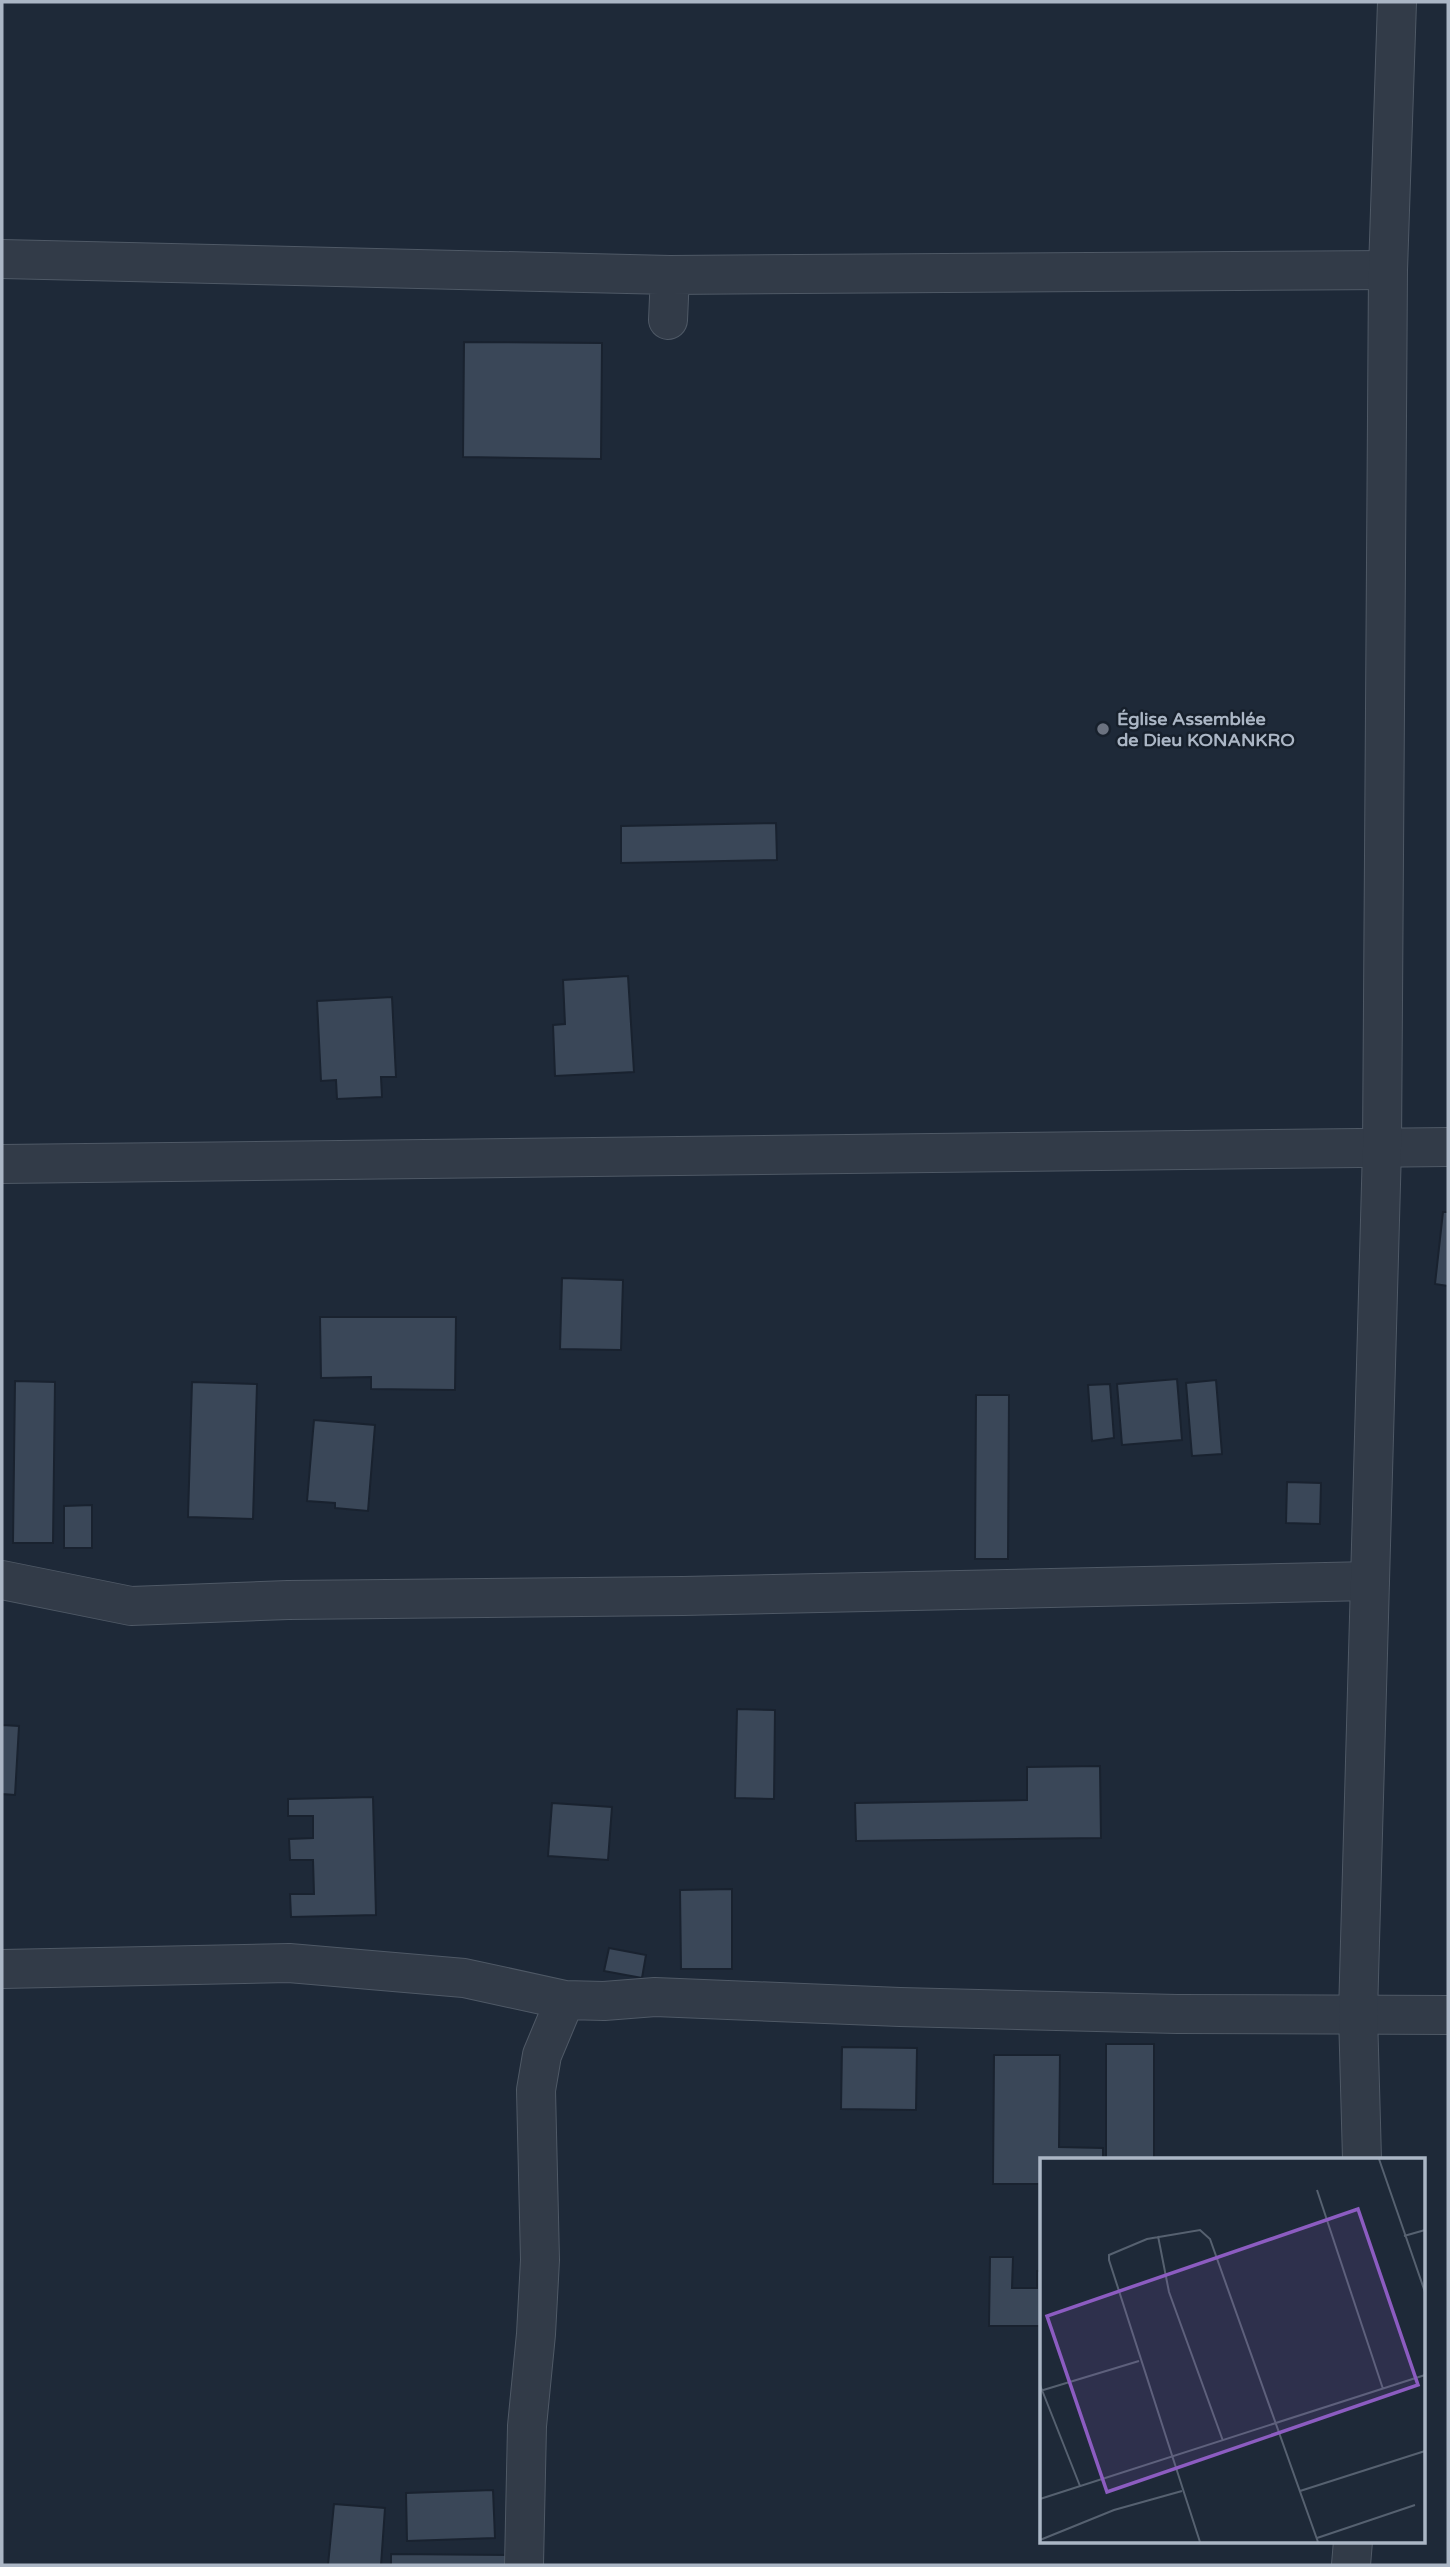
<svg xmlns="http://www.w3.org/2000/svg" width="1450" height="2567" font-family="'Varela Round',sans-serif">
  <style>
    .building { fill: #3a4758; stroke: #19222f; stroke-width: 2 }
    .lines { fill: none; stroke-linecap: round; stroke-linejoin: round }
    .minor-casing { stroke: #4f5966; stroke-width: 40 }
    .tertiary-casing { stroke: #4f5966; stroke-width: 40 }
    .minor { stroke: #323b48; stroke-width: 38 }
    .tertiary { stroke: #323b48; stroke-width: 38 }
    .worship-dot { fill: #6b7280; stroke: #17202c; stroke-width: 2.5 }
    .labels { text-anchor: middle; stroke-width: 5; stroke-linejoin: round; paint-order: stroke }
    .poi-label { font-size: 18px; font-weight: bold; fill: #abb6c5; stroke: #17202c; text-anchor: start }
    .inset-road { fill: none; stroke: #566170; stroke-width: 2 }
    .view { fill: #8c5cc1; fill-opacity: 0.15; stroke: #8c5cc1; stroke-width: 3.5 }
    .inset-edge { fill: none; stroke: #abb6c5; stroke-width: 3.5 }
  </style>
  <rect width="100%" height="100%" fill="#1e2938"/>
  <!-- building -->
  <path class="building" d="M464,342L602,343L601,459L463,457Z
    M776,823L777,860L621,863V826Z
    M628,976L634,1072L555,1076L553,1025L565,1024L563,980Z
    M392,997L396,1077H381L382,1097L337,1099L336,1080L321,1081L317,1001Z
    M1443,1212H1448V1286L1435,1284Z
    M562,1278L623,1280L621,1350L560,1349Z
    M320,1317H456L455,1390L371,1389V1377L321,1378Z
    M1177,1379L1182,1440L1122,1445L1117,1384Z
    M1216,1380L1222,1454L1192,1456L1186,1383Z
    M15,1381L55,1382L53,1543H13Z
    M192,1382L257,1384L253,1519L188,1517Z
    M1110,1384L1114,1438L1092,1441L1088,1385Z
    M976,1395H1009L1008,1559H975Z
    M314,1420L375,1425L368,1511L335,1508V1503L307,1501Z
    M1287,1482L1321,1483L1320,1524L1286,1523Z
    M92,1505V1548H64V1506Z
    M737,1709L775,1710L774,1799L735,1798Z
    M2,1725L19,1726L15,1795L2,1794Z
    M1100,1766L1101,1838L856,1841L855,1803L1027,1800V1767Z
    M373,1797L376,1915L291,1917L290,1894H314L313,1860H290L289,1839L313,1838V1816H288V1799Z
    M552,1803L612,1807L608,1860L548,1856Z
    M732,1889V1969H681L680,1890Z
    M609,1948L646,1955L642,1978L604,1971Z
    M1106,2044H1154V2159H1106Z
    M842,2047L917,2048L916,2110L841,2109Z
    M994,2055H1060L1059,2147L1103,2148V2159H1042V2184H993Z
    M990,2257H1013L1012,2288H1037V2271H1042V2326H989Z
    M493,2490L495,2538L407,2541L406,2493Z
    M334,2504L385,2508L381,2565H328Z
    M391,2554L516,2555L515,2565H391Z"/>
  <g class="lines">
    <defs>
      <path id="minor" d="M2,259L670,275L1388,270
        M668,320L670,275
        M2,1164L1448,1147
        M2,1580L131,1606L288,1600L683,1596L1370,1581
        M2,1969L289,1963L464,1978L565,2000L604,2001L655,1997L900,2007L1177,2014L1448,2015
        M524,2565L527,2426L536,2334L540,2260L536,2090L542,2055L565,2000"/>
      <path id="tertiary" d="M1362,2159L1358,2014L1382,1148L1388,270L1397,2
        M1351,2565L1353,2541"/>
    </defs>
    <!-- minor casing -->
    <use href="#minor" class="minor-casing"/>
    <!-- tertiary casing -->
    <use href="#tertiary" class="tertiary-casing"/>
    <!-- minor -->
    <use href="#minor" class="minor"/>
    <!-- tertiary -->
    <use href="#tertiary" class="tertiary"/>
  </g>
  <!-- markers -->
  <circle class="worship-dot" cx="1103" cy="729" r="7"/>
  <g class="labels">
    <!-- poi labels -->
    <g class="poi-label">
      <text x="1117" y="725">Église Assemblée<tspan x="1117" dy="21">de Dieu KONANKRO</tspan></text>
    </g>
  </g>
  <!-- overview -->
  <g transform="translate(1040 2158)">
    <rect width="385" height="385" fill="#1e2938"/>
    <path class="inset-road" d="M339,1L385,134M277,32L343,231M118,78L129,134L183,283M364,78L385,72M0,227L40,328M0,233L99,203M260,333L385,293M0,341L385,217M277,380L375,347M0,382L74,352L142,333M160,384L69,102V97L107,81L160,72L170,81L278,384"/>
    <path class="view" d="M318,51L378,227L67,334L7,158Z"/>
    <rect width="385" height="385" class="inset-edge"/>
  </g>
  <!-- border -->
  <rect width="1450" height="2567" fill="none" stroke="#abb6c5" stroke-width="7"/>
</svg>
